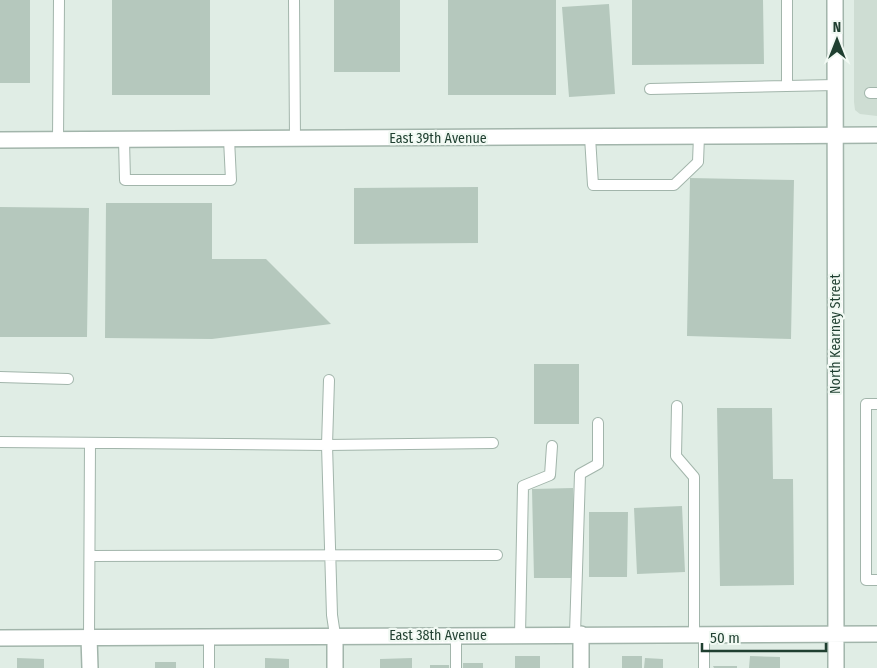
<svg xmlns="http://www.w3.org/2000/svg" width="877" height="668" font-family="'Fira Sans Condensed',sans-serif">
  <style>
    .built { fill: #ceddd3 }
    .building { fill: #b5c8bd }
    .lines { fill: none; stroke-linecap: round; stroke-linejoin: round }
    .service-casing { stroke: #a2b5ab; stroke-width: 12 }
    .minor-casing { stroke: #a2b5ab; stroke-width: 18 }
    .tertiary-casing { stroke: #a2b5ab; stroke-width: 18 }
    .service { stroke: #fff; stroke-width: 10 }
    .minor { stroke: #fff; stroke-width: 15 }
    .tertiary { stroke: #fff; stroke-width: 15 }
    .labels { text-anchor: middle; stroke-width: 4.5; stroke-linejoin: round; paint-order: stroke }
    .street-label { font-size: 14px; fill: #1f3f30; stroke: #f1f9f3 }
  </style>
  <rect width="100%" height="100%" fill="#e0ede5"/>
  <!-- built -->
  <path class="built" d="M854,0H877V116L860,114L855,110L854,102Z"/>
  <!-- building -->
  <path class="building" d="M0,0H30V83H0Z
    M112,0H210V95H112Z
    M334,0H400V72H334Z
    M448,0H556V95H448Z
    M632,0H763L764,64L632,65Z
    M609,4L615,94L569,97L562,7Z
    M690,178L794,180L791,339L687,336Z
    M478,187V243L354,244V188Z
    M106,203H212V259H266L331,324L212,339L105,338Z
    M0,207L89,208L87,337H0Z
    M534,364H579V424H534Z
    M717,408H772L773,479H793L794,585L720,586Z
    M573,488L574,578H534L532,489Z
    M682,506L685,572L637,574L634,508Z
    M589,512H628L627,577H589Z
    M515,656H540V668H515Z
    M622,656H642V668H622Z
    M750,656L780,657V668H749Z
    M17,658L44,659V668H17Z
    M265,658L289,659V668H265Z
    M412,658V668H380V659Z
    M645,658L663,659V668H644Z
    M155,662H176V668H155Z
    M463,663H483V668H463Z
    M430,665H449V668H430Z
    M713,666H737V668H714Z"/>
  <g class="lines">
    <defs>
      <path id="service" d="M294,0L295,139
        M787,0V86
        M650,89L835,85
        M870,93H877
        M590,137L593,185H674L698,162L699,136
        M58,140L59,0
        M124,140L125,180H231L229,139
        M0,377L68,379
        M329,380L327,445L332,615L335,635
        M877,404H866V580H877
        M677,406L676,456L694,477V634
        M0,442L327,445L493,443
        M90,556L497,555
        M575,634L580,474L598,464V423
        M456,635V668
        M520,635L523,486L550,475L552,446
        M209,636V668
        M89,637L90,443
        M704,668V634"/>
      <path id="minor" d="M0,140L877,135
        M581,634V668
        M335,635V668
        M89,637L90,668"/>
      <path id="tertiary" d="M835,0L836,668
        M0,638L877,634"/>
    </defs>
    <!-- service casing -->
    <use href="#service" class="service-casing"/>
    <!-- minor casing -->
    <use href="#minor" class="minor-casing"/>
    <!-- tertiary casing -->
    <use href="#tertiary" class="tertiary-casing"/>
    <!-- service -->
    <use href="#service" class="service"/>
    <!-- minor -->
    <use href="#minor" class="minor"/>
    <!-- tertiary -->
    <use href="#tertiary" class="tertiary"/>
  </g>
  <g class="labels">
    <!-- street labels -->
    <g class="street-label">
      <text x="438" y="143">East 39th Avenue</text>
      <text transform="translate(835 334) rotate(-90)" y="5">North Kearney Street</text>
      <text x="438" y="640">East 38th Avenue</text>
    </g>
  </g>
  <!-- north arrow -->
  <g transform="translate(837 40)" stroke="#f1f9f3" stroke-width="4" paint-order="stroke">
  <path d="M0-4L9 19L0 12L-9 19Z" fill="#1f3f30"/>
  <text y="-8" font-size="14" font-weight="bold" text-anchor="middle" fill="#1f3f30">N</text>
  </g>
  <!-- scale -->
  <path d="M702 643v8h124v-8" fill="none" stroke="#1f3f30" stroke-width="2.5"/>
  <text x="710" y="643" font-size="15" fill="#1f3f30" stroke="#f1f9f3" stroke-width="4" paint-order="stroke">50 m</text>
</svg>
